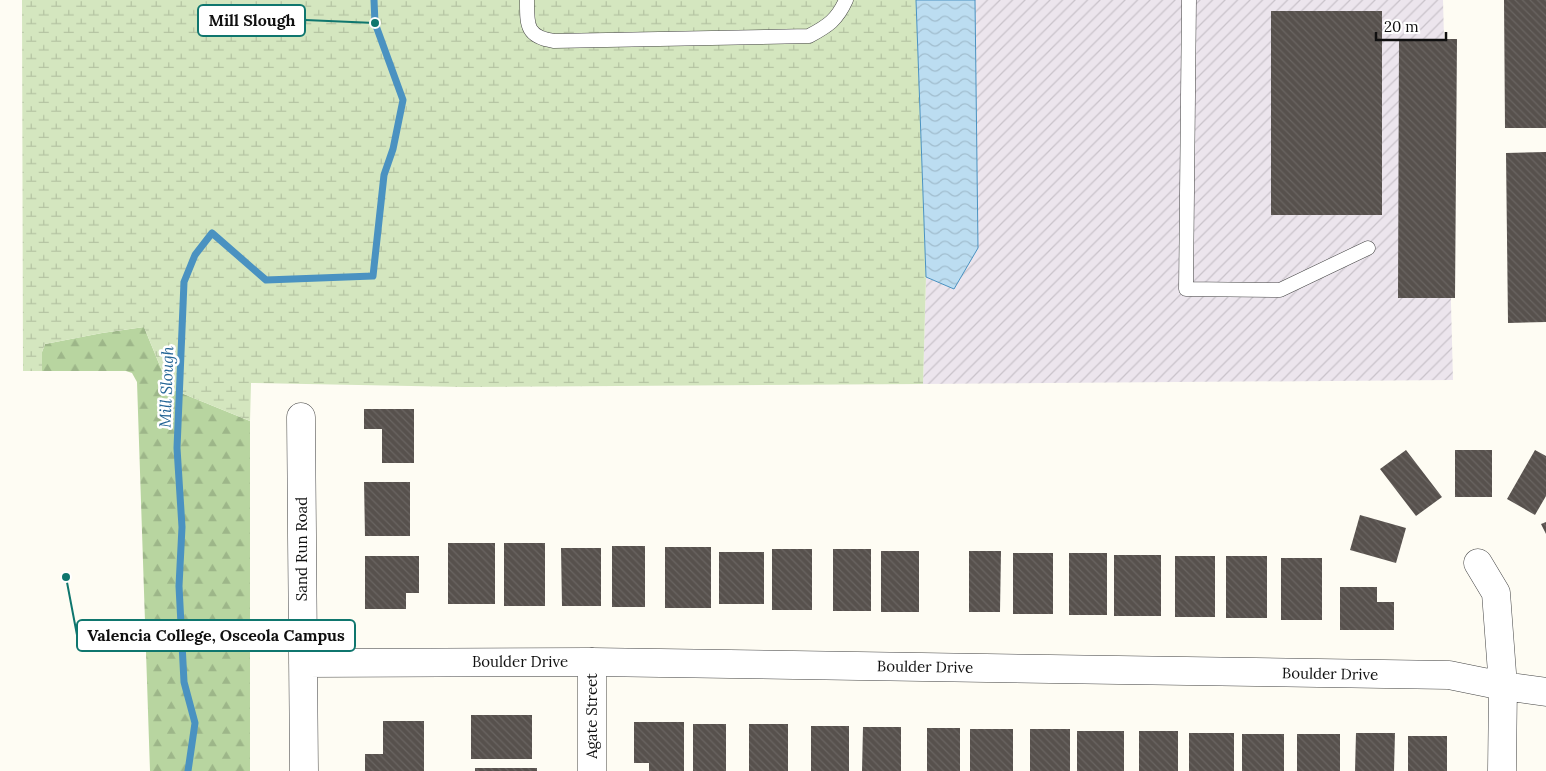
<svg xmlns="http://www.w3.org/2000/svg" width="1546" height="771" font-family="Lora,serif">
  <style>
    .industrial { fill: url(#industrial-furrows) }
    .forest { fill: url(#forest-firs) }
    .wetland { fill: url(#wetland-marsh) }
    .water { fill: url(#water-waves); stroke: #4a92c1 }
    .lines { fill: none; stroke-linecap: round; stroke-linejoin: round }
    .stream { stroke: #4a92c1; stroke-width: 7 }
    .building { fill: url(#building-back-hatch) }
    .lane-casing { stroke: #434343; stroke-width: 15 }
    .street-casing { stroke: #434343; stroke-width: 29 }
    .lane { stroke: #fff; stroke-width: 14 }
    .street { stroke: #fff; stroke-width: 28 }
    .labels { text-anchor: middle; stroke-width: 5; stroke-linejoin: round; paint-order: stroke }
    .street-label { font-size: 15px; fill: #101010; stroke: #fff }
    .water-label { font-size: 16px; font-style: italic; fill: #246596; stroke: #fff }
    .leader { fill: none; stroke: #0f766e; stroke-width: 2 }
    .callout-dot { fill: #0f766e; stroke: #fff; stroke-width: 2 }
    .callout { fill: #fff; stroke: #0f766e; stroke-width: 2 }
    .callout-label { font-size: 16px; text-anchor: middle; font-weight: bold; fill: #101010 }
  </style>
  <defs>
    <pattern id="industrial-furrows" width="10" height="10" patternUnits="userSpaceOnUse" patternTransform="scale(1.25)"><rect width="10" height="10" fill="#ece5ed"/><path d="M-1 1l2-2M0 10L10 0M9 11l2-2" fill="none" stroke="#c9c3ca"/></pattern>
    <pattern id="forest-firs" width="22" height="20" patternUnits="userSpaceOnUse" patternTransform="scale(1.25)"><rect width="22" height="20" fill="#b8d5a0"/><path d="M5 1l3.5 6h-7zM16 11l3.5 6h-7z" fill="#9db689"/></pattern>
    <pattern id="wetland-marsh" width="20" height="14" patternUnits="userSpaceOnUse" patternTransform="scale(1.25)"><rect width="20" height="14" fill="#d4e6bf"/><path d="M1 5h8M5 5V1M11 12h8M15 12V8" fill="none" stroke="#b5c4a3"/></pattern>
    <pattern id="water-waves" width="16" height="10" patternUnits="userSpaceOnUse" patternTransform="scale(1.25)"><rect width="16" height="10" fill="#bcddf1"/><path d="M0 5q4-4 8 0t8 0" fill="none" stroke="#a1bdce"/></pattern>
    <pattern id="building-back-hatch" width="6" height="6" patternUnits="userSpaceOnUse" patternTransform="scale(1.25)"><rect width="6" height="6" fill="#57514d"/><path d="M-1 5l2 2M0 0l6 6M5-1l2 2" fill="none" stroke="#6a6562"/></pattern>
  </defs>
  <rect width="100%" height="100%" fill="#fefcf3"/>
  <!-- industrial -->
  <path class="industrial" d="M975,0H1443L1453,380L923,384L926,277L954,288L978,248Z"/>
  <!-- forest -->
  <path class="forest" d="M144,327L169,388L250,421V771H150L137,382L132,373L126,371H42V352L45,344L102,333Z"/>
  <!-- wetland -->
  <path class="wetland" d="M22,0H916L926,277L923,384L463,387L251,383L250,421L169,388L144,327L102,333L45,344L42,352V371H23Z"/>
  <!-- water -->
  <path class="water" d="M916,0H975L978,248L954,289L926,277Z"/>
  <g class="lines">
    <!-- stream -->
    <path class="stream" d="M188,771L195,723L184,682L179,586L182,527L177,448L184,282L195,255L212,233L266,280L373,276L384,175L393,149L403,100L375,23L374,0"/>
  </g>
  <!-- building -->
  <path class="building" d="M1504,0H1546V128H1505Z
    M1271,11H1382V215H1271Z
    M1399,39H1457L1455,298H1398Z
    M1546,152V322L1508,323L1506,153Z
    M364,409H414V463H382V429H364Z
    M1406,450L1442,497L1416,516L1380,469Z
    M1455,450H1492V497H1455Z
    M1535,450L1546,456V496L1535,515L1507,499Z
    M364,482H410V536H365Z
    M1360,515L1406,528L1396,563L1350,550Z
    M1546,522V534L1541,524Z
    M448,543H495V604H448Z
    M504,543H545V606H504Z
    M612,546H645V607H612Z
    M665,547H711V608H665Z
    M561,548H601V606H562Z
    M772,549H812V610H772Z
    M833,549H871V611H833Z
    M881,551H919V612H881Z
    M969,551H1001L1000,612H969Z
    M719,552H764V604H719Z
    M1013,553H1053V614H1013Z
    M1069,553H1107V615H1069Z
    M1114,555H1161V616H1114Z
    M365,556H419V593H406V609H365Z
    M1175,556H1215V617H1175Z
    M1226,556H1267V618H1226Z
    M1281,558H1322V620H1281Z
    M1340,587H1377V602H1394V630H1340Z
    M471,715H532V759H471Z
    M383,721H424V771H365V754H383Z
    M634,722H684V771H649V763H634Z
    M693,724H726V771H693Z
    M749,724H788V771H749Z
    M811,726H849V771H811Z
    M863,727H901V771H862Z
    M927,728H960V771H927Z
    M970,729H1013V771H970Z
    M1030,729H1070V771H1030Z
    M1077,731H1124V771H1077Z
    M1139,731H1178V771H1139Z
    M1189,733H1234V771H1189Z
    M1356,733H1395L1394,771H1355Z
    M1242,734H1284V771H1242Z
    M1297,734H1340V771H1297Z
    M1408,736H1447V771H1408Z
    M475,768H537V771H475Z"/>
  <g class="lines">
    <defs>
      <path id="lane" d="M527,0C527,25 526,37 554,41L809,36C828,26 837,20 846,0
        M1189,0L1186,289L1280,290L1368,248"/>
      <path id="street" d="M301,417L304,771
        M1478,563L1496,593L1503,686L1502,771
        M303,663L592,662L1449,675L1503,686L1546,692
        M592,771V662"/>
    </defs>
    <!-- lane casing -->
    <use href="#lane" class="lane-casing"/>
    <!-- street casing -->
    <use href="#street" class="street-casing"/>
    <!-- lane -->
    <use href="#lane" class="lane"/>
    <!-- street -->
    <use href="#street" class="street"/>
  </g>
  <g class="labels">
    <!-- street labels -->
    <g class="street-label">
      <text transform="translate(302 549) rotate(-90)" y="5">Sand Run Road</text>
      <text x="520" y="667">Boulder Drive</text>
      <text transform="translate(925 667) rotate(1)" y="5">Boulder Drive</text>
      <text transform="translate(1330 674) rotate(1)" y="5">Boulder Drive</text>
      <text transform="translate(592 716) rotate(-90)" y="5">Agate Street</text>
    </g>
    <!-- water labels -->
    <g class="water-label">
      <text transform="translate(166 387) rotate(-88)" y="6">Mill Slough</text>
    </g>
  </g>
  <!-- callouts -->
  <path class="leader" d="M375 23L305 20M66 577L77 635"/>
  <g class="callout-dot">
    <circle cx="375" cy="23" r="5"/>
    <circle cx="66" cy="577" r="5"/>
  </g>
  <g class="callout">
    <rect x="198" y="5" width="107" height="31" rx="5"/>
    <rect x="77" y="620" width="278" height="31" rx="5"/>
  </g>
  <g class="callout-label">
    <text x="252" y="26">Mill Slough</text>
    <text x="216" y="641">Valencia College, Osceola Campus</text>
  </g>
  <!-- scale -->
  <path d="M1376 32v8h70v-8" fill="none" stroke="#101010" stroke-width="2.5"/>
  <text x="1384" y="32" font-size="15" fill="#101010" stroke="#ffffff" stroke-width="4" paint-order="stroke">20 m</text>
</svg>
